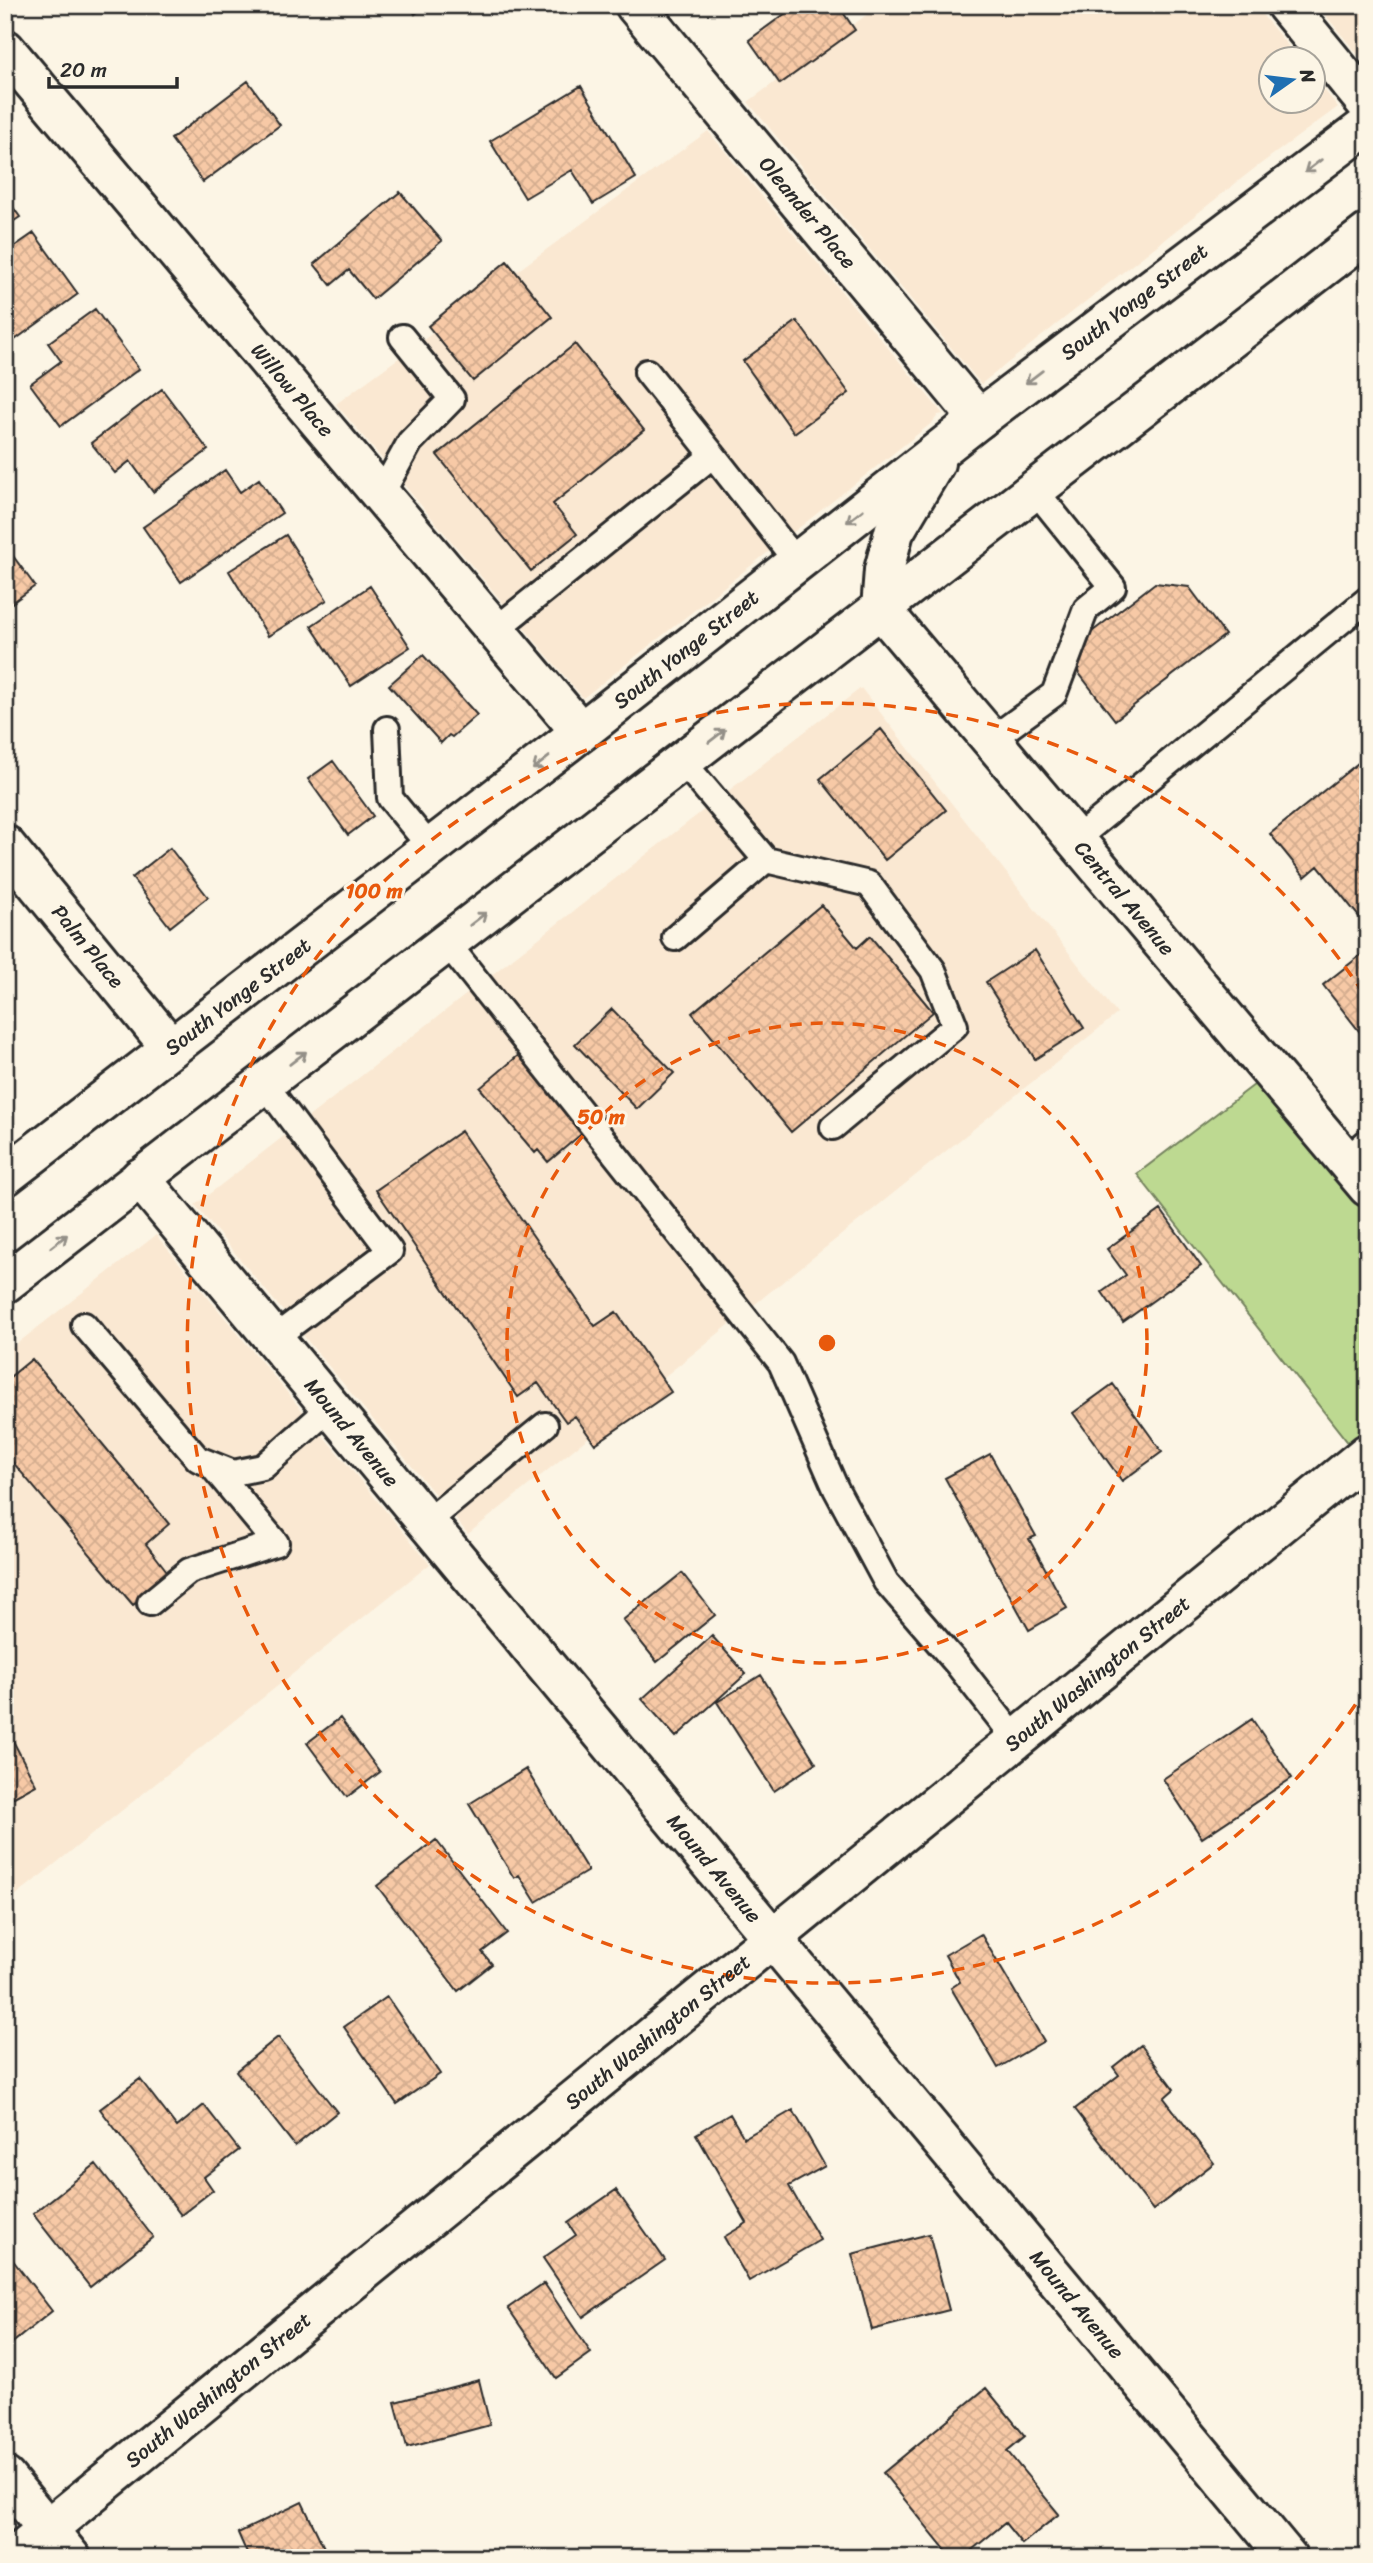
<svg xmlns="http://www.w3.org/2000/svg" width="1373" height="2563" font-family="Sriracha,sans-serif">
  <style>
    .built { fill: #fae8d2 }
    .green { fill: #bdd991; stroke: #74825e; stroke-width: 2 }
    .building { fill: url(#building-cross-hatch); stroke: #2b2b2b; stroke-width: 2 }
    .lines { fill: none; stroke-linecap: round; stroke-linejoin: round }
    .service-casing { stroke: #2b2b2b; stroke-width: 30 }
    .minor-casing { stroke: #2b2b2b; stroke-width: 44 }
    .primary-casing { stroke: #2b2b2b; stroke-width: 44 }
    .service { stroke: #fcf5e5; stroke-width: 24 }
    .minor { stroke: #fcf5e5; stroke-width: 38 }
    .primary { stroke: #fcf5e5; stroke-width: 38 }
    .oneway { stroke: #949088 }
    .ring { fill: none; stroke: #e8590c; stroke-width: 3.5; stroke-dasharray: 12 9 }
    .labels { text-anchor: middle; stroke-width: 6; stroke-linejoin: round; paint-order: stroke }
    .street-label { font-size: 21px; fill: #2b2b2b; stroke: #fcf5e5 }
    .centre { fill: #e8590c; stroke: #fcf5e5; stroke-width: 3.5 }
    .ring-label { font-size: 21px; text-anchor: middle; font-weight: bold; fill: #e8590c; stroke: #fcf5e5; stroke-width: 6; stroke-linejoin: round; paint-order: stroke }
  </style>
  <defs>
    <pattern id="building-cross-hatch" width="8" height="8" patternUnits="userSpaceOnUse" patternTransform="scale(1.75)"><rect width="8" height="8" fill="#f7c9a6"/><path d="M0 0l8 8M0 8l8-8" fill="none" stroke="#d4ad8f"/></pattern>
  </defs>
  <rect width="100%" height="100%" fill="#fcf5e5"/>
  <filter id="ink" filterUnits="userSpaceOnUse"><feTurbulence type="fractalNoise" baseFrequency=".0143" numOctaves="2"/><feDisplacementMap in="SourceGraphic" scale="14" xChannelSelector="R" yChannelSelector="G"/><feConvolveMatrix kernelMatrix="1 2 1 2 8 2 1 2 1" color-interpolation-filters="sRGB"/></filter>
  <g filter="url(#ink)">
    <!-- built -->
    <path class="built" d="M880,5H1254L1299,59L1272,60V102H1314V77L1338,107L1255,168L981,384L748,102Z
      M1317,5H1368V67Z
      M708,131L943,414L938,415L933,422L583,698L336,404Z
      M861,688L1117,1014L468,1534L195,1205Z
      M156,1235L430,1564L5,1904V1353Z"/>
    <!-- green -->
    <path class="green" d="M1271,1072L1368,1187V1453L1361,1459L1137,1174Z"/>
    <!-- building -->
    <path class="building" d="M409,5H427L415,14Z
      M797,5H838L855,30L780,84L749,40Z
      M248,81L280,125L203,182L171,139Z
      M581,86L636,178L593,204L572,170L525,198L490,141Z
      M400,192L442,241L373,299L349,270L331,285L314,264Z
      M5,196L20,217L5,227Z
      M34,233L78,294L5,347V253Z
      M507,261L552,317L473,381L428,326Z
      M95,309L139,369L61,426L30,384L61,361L48,343Z
      M797,321L849,393L794,433L743,361Z
      M575,344L644,430L553,504L577,534L531,571L437,455Z
      M162,389L208,450L153,492L130,461L115,473L91,443Z
      M225,470L240,492L259,479L282,513L181,582L143,527Z
      M286,535L327,600L268,636L229,571Z
      M5,545L35,586L5,608Z
      M1155,583L1189,587L1225,635L1115,720L1078,672L1084,638Z
      M370,586L410,647L351,686L311,626Z
      M423,655L477,715L452,737L449,735L441,743L389,685Z
      M881,729L946,810L885,860L820,779Z
      M1368,755V928L1318,866L1305,877L1270,834Z
      M333,761L373,816L348,835L308,779Z
      M170,848L208,897L170,927L132,878Z
      M821,905L857,948L870,936L933,1012L791,1132L692,1013Z
      M1035,950L1084,1028L1035,1059L986,982Z
      M1366,951L1368,954V1032L1363,1036L1323,985Z
      M612,1009L674,1073L637,1109L575,1044Z
      M520,1054L585,1131L548,1162L538,1150L535,1153L480,1088Z
      M461,1131L595,1326L616,1312L671,1392L595,1444L575,1416L566,1422L538,1383L518,1397L376,1190Z
      M1161,1210L1201,1266L1123,1322L1102,1292L1126,1275L1107,1249Z
      M32,1359L169,1524L146,1544L170,1575L133,1605L5,1453V1381Z
      M1113,1384L1162,1452L1122,1481L1073,1413Z
      M990,1454L1036,1536L1029,1539L1067,1608L1029,1630L945,1478Z
      M682,1573L715,1615L657,1662L623,1620Z
      M712,1636L746,1674L676,1737L642,1699Z
      M761,1675L816,1763L774,1791L717,1702Z
      M340,1718L380,1772L347,1797L307,1743Z
      M1252,1719L1292,1778L1202,1838L1163,1779Z
      M11,1737L36,1785L5,1802V1741Z
      M526,1769L588,1871L536,1902L519,1875L514,1878L469,1804Z
      M436,1840L507,1933L482,1952L492,1964L458,1991L377,1886Z
      M981,1934L1044,2041L998,2068L951,1988L960,1982L945,1955Z
      M387,1997L440,2074L397,2104L344,2027Z
      M278,2037L337,2112L295,2146L236,2071Z
      M1141,2045L1174,2089L1164,2098L1214,2163L1153,2210L1075,2109L1119,2075L1113,2067Z
      M140,2079L177,2127L204,2105L239,2150L204,2177L213,2190L181,2215L100,2109Z
      M793,2110L825,2166L789,2186L820,2240L749,2281L724,2237L747,2223L696,2134L730,2114L744,2138Z
      M96,2164L153,2237L90,2287L33,2214Z
      M616,2190L665,2260L583,2317L543,2258L576,2235L568,2223Z
      M929,2234L949,2310L872,2330L852,2254Z
      M5,2250L52,2311L11,2344L5,2337Z
      M544,2283L591,2353L556,2378L508,2308Z
      M479,2380L490,2425L407,2447L395,2402Z
      M986,2388L1025,2436L1007,2451L1059,2514L1022,2544L1005,2523L962,2558H952L883,2473Z
      M302,2502L329,2558H249L238,2533Z"/>
    <g class="lines">
      <defs>
        <path id="service" d="M647,372L713,455
          M381,495L410,442L452,399L402,337
          M495,630L713,455L797,562
          M387,729L390,798L431,848
          M991,740L1054,694L1086,609L1113,587L1035,490
          M1075,840L1368,599
          M766,860L869,884L933,970L955,1026L833,1127
          M675,938L766,860L683,762
          M447,943L781,1363L836,1489L886,1582L958,1665L1015,1738
          M264,1083L390,1251L274,1338
          M1345,1161L1368,1141
          M84,1325L198,1459L233,1473L263,1467L331,1407
          M427,1522L545,1425
          M150,1603L189,1571L276,1543L212,1466"/>
        <g id="minor">
          <path id="s1" d="M635,5L979,419"/>
          <path d="M1286,5L1368,105"/>
          <path id="s2" d="M5,49L581,732"/>
          <path id="s3" d="M881,609L1368,1187"/>
          <path id="s4" d="M5,845L171,1048"/>
          <path id="s5" d="M140,1178L1288,2558"/>
          <path d="M5,2477L71,2558"/>
          <path id="s6" d="M12,2558L1368,1453"/>
        </g>
        <g id="primary">
          <path d="M881,609L884,570L894,532L935,463"/>
          <path id="s7" d="M5,1176L581,732L979,419L1368,125"/>
          <path d="M5,1283L1368,233"/>
        </g>
      </defs>
      <!-- service casing -->
      <use href="#service" class="service-casing"/>
      <!-- minor casing -->
      <use href="#minor" class="minor-casing"/>
      <!-- primary casing -->
      <use href="#primary" class="primary-casing"/>
      <!-- service -->
      <use href="#service" class="service"/>
      <!-- minor -->
      <use href="#minor" class="minor"/>
      <!-- primary -->
      <use href="#primary" class="primary"/>
    </g>
    <!-- one-way arrows -->
    <defs><path id="oneway-shaft" d="M-6 0H5M1.5-3L5.5 0L1.5 3" fill="none" stroke-width="1.6" stroke-linecap="round" stroke-linejoin="round" transform="scale(1.75)"/></defs>
    <g class="oneway">
      <use href="#oneway-shaft" transform="translate(1313 166) rotate(143)"/>
      <use href="#oneway-shaft" transform="translate(1034 377) rotate(143)"/>
      <use href="#oneway-shaft" transform="translate(855 516) rotate(142)"/>
      <use href="#oneway-shaft" transform="translate(717 736) rotate(-38)"/>
      <use href="#oneway-shaft" transform="translate(541 763) rotate(142)"/>
      <use href="#oneway-shaft" transform="translate(478 919) rotate(-38)"/>
      <use href="#oneway-shaft" transform="translate(298 1058) rotate(-38)"/>
      <use href="#oneway-shaft" transform="translate(59 1241) rotate(-38)"/>
    </g>
  </g>
  <!-- distance rings -->
  <g class="ring">
    <circle cx="827" cy="1343" r="320"/>
    <path d="M1367 1687A640 640 0 1 1 1367 999"/>
  </g>
  <g class="labels">
    <!-- street labels -->
    <g class="street-label">
      <text dy="7" stroke="none"><textPath href="#s1" startOffset="270">Oleander Place</textPath></text>
      <text dy="7" stroke="none"><textPath href="#s7" startOffset="1428">South Yonge Street</textPath></text>
      <text dy="7" stroke="none"><textPath href="#s2" startOffset="446">Willow Place</textPath></text>
      <text dy="7" stroke="none"><textPath href="#s7" startOffset="861">South Yonge Street</textPath></text>
      <text dy="7" stroke="none"><textPath href="#s3" startOffset="378">Central Avenue</textPath></text>
      <text dy="7" stroke="none"><textPath href="#s4" startOffset="131">Palm Place</textPath></text>
      <text dy="7" stroke="none"><textPath href="#s7" startOffset="294">South Yonge Street</textPath></text>
      <text dy="7" stroke="none"><textPath href="#s5" startOffset="331">Mound Avenue</textPath></text>
      <text dy="7" stroke="none"><textPath href="#s6" startOffset="1400">South Washington Street</textPath></text>
      <text dy="7" stroke="none"><textPath href="#s5" startOffset="898">Mound Avenue</textPath></text>
      <text dy="7" stroke="none"><textPath href="#s6" startOffset="833">South Washington Street</textPath></text>
      <text dy="7" stroke="none"><textPath href="#s5" startOffset="1465">Mound Avenue</textPath></text>
      <text dy="7" stroke="none"><textPath href="#s6" startOffset="266">South Washington Street</textPath></text>
    </g>
  </g>
  <circle cx="827" cy="1343" r="10" class="centre"/>
  <g class="ring-label">
    <text x="374" y="898">100 m</text>
    <text x="601" y="1124">50 m</text>
  </g>
  <!-- margin -->
  <rect width="1373" height="2563" fill="none" stroke="#fcf5e5" stroke-width="28"/>
  <rect x="14" y="14" width="1345" height="2535" fill="none" stroke="#2b2b2b" stroke-width="2.5" filter="url(#ink)"/>
  <!-- north arrow -->
  <g transform="translate(1292 80) rotate(76)"><circle r="33" fill="#fcf5e5" stroke="#a8a49b" stroke-width="2"/>
  <path d="M0-5L12 26L0 18L-12 26Z" fill="#1f6fb2"/>
  <text y="-10" font-size="19" font-weight="bold" text-anchor="middle" fill="#2b2b2b">N</text>
  </g>
  <!-- scale -->
  <path d="M49 77v10h128v-10" fill="none" stroke="#2b2b2b" stroke-width="3.5"/>
  <text x="60" y="77" font-size="21" fill="#2b2b2b" stroke="#fcf5e5" stroke-width="5" paint-order="stroke">20 m</text>
</svg>
